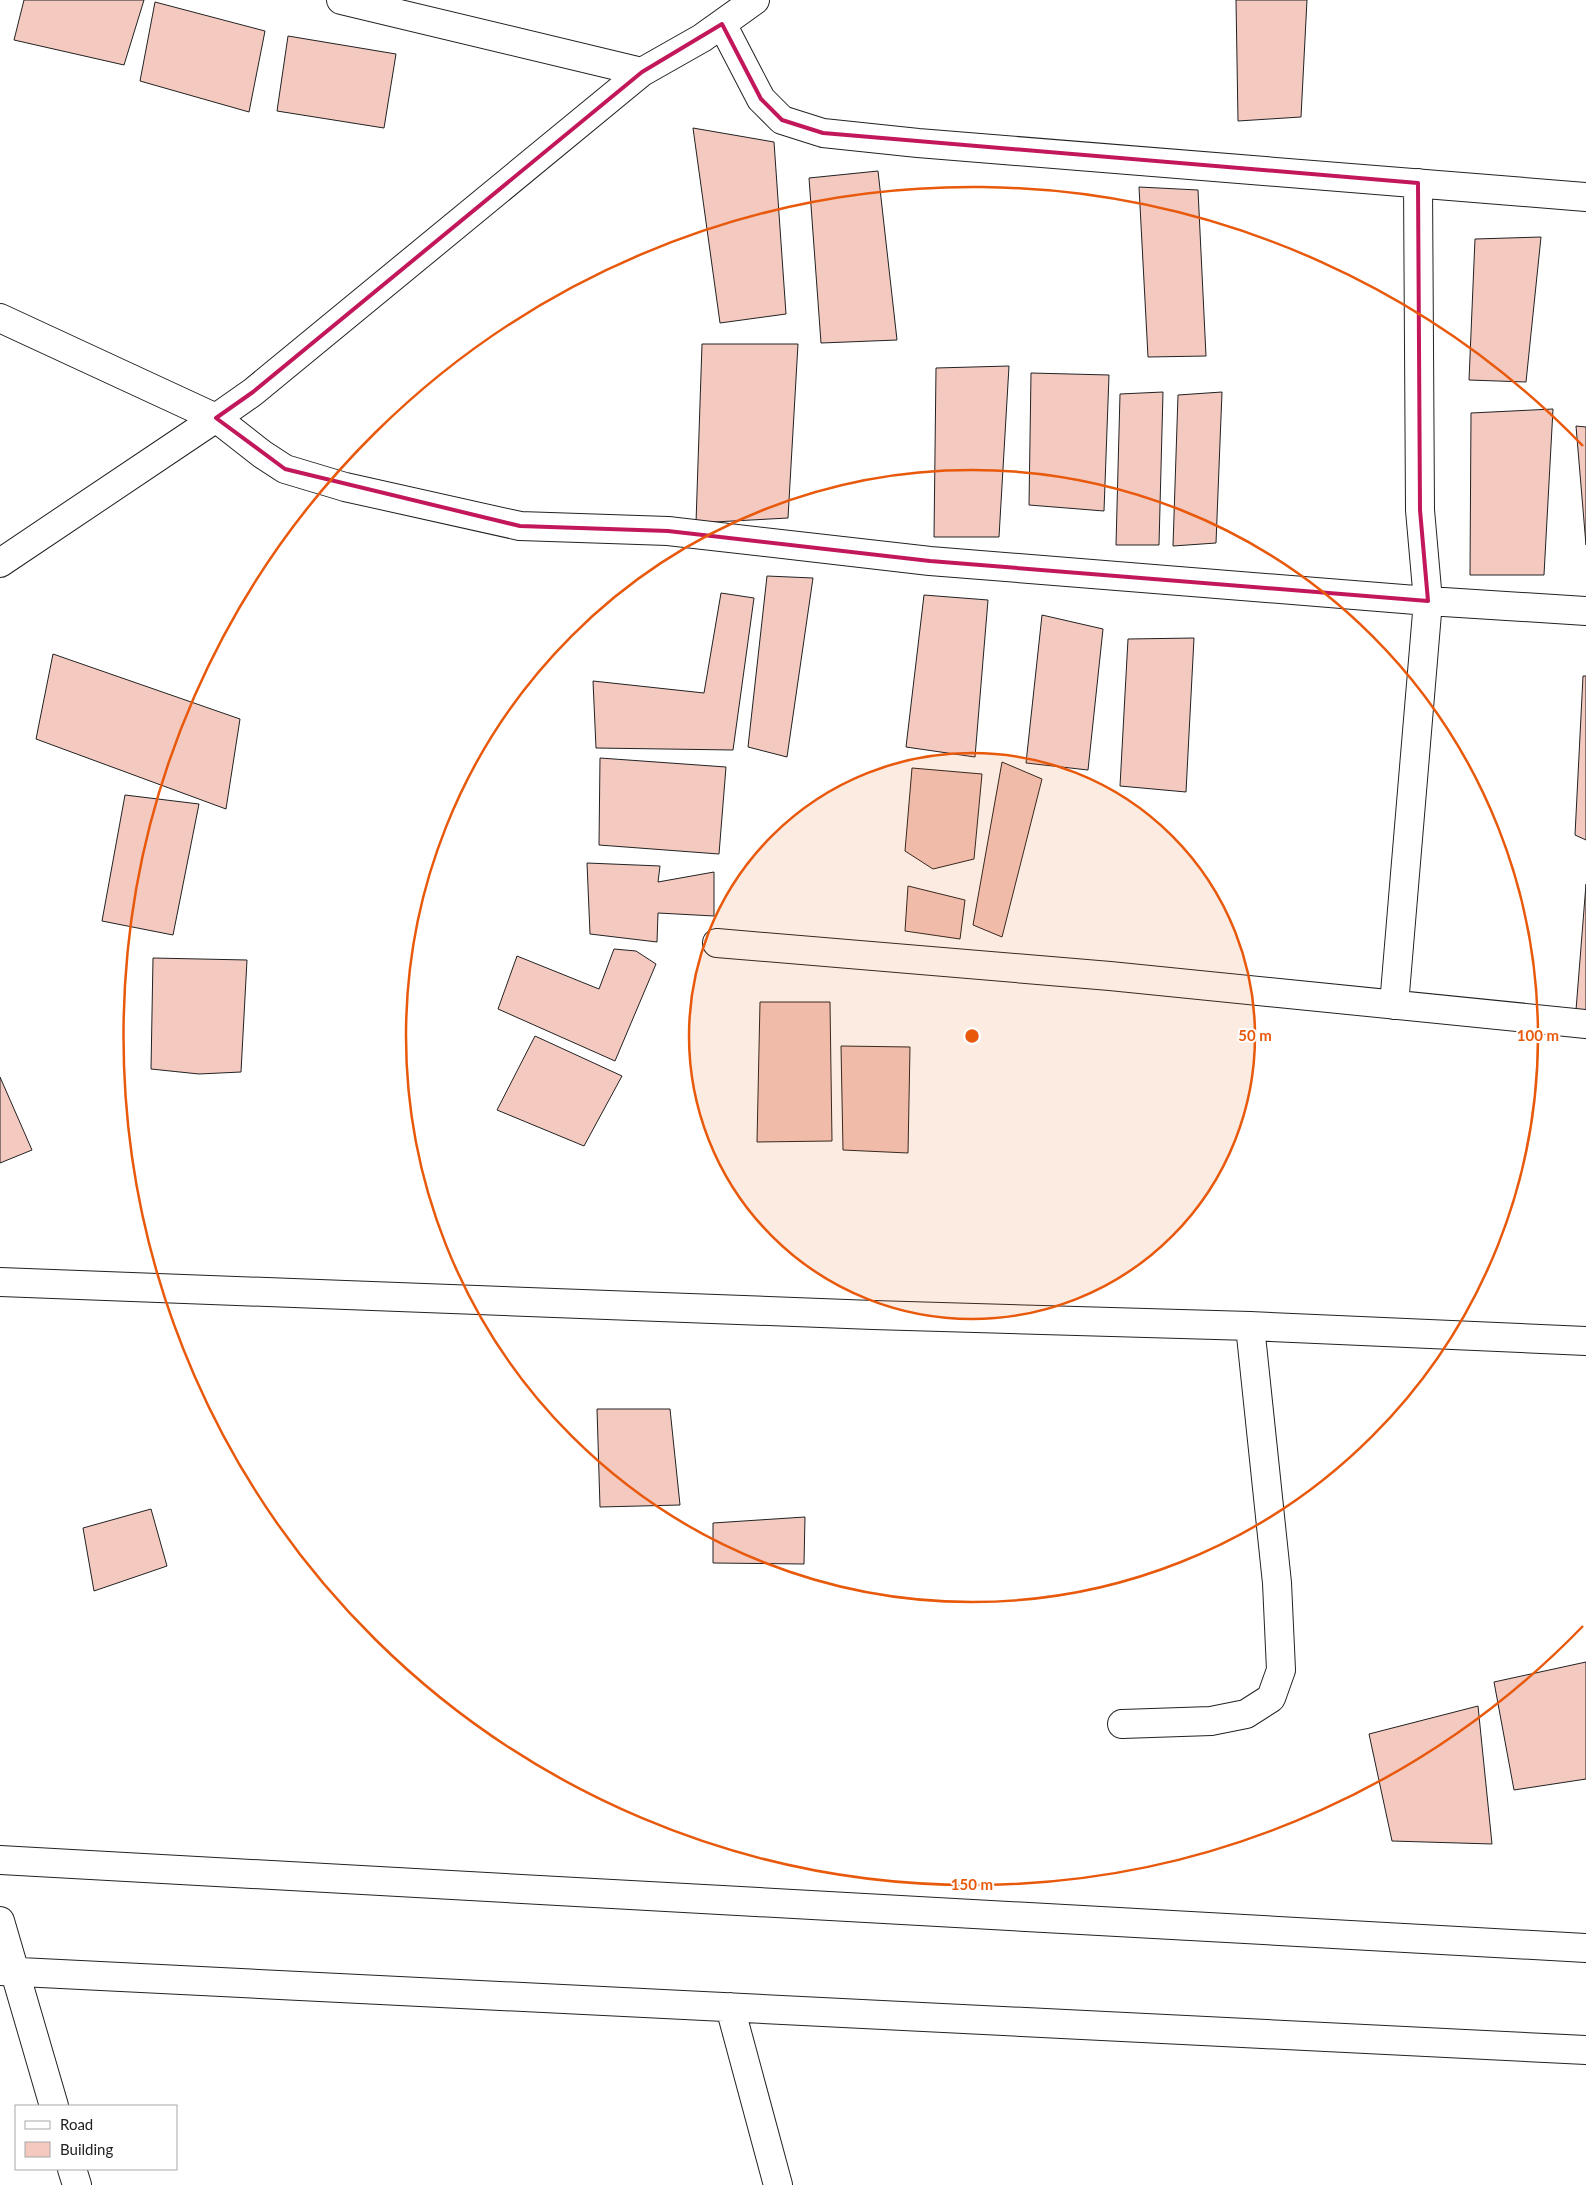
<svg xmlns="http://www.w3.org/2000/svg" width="1586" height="2185" font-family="Lato,sans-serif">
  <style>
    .building { fill: #f3c9c0; stroke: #222 }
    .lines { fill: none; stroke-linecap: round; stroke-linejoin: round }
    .minor-casing { stroke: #222; stroke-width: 30 }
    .minor { stroke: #fff; stroke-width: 28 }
    .marked { fill: none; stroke: #c2185b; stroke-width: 4; stroke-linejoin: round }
    .ring { fill: none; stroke: #e8590c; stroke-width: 2.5 }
    .centre { fill: #e8590c; stroke: #fff; stroke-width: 2.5 }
    .ring-label { font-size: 15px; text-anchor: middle; font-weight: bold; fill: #e8590c; stroke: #fff; stroke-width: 4; stroke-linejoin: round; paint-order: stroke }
  </style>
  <rect width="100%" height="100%" fill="#fff"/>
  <!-- building -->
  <path class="building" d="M24,0H144L124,65L14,40Z
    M1236,0H1307L1301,117L1238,121Z
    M155,2L265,31L249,112L140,81Z
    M288,36L396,54L384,128L277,111Z
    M693,128L774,142L786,314L720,323Z
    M878,171L897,340L821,343L809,178Z
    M1139,187L1198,190L1206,356L1148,357Z
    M1541,237L1526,382L1469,380L1475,239Z
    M702,344H798L788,518L696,523Z
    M1009,366L999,537H934L936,368Z
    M1031,373L1109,375L1104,511L1029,505Z
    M1163,392L1159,545H1116L1120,394Z
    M1222,392L1216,543L1173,546L1178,395Z
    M1553,409L1544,575H1470L1471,413Z
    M1576,426L1586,427V545Z
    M767,576L813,578L787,757L748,747Z
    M721,593L754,598L733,750L596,748L593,681L704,693Z
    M924,595L988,600L975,757L906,747Z
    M1042,615L1103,629L1088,770L1026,763Z
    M1194,638L1186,792L1120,786L1128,639Z
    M53,654L240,719L226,809L36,739Z
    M1583,676H1586V840L1575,835Z
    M600,758L726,767L719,854L599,845Z
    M1002,762L1042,779L1002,937L973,925Z
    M912,768L982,774L974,859L933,869L905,851Z
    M125,795L199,804L173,935L102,921Z
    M587,863L660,866L658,882L714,872V916L658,913L657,942L590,934Z
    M1586,884V1011L1576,1010Z
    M908,886L965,900L960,939L905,931Z
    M614,949L636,951L656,964L615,1061L498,1009L517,956L599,989Z
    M153,958L247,960L241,1072L199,1074L151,1069Z
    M760,1002H830L832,1141L757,1142Z
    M535,1036L622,1076L584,1146L497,1110Z
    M841,1046L910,1047L908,1153L843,1150Z
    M0,1077L32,1150L0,1163Z
    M597,1409H670L680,1505L600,1507Z
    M151,1509L167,1566L94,1591L83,1528Z
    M805,1517L804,1564L713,1563V1523Z
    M1586,1662V1779L1514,1790L1494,1682Z
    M1478,1706L1492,1844L1392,1841L1369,1734Z"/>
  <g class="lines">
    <defs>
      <path id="minor" d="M341,0L642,72
        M755,0L702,38L642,72L253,392L216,418L262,454L285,469L345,487L520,526L668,531L930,561L1428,601L1586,611
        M722,24L761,99L782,120L823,133L918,143L1586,197
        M0,318L216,418
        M0,563L216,418
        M717,943L1110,976L1586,1024
        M1394,1005L1428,601L1420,510L1418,183
        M0,1282L873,1315L1250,1326L1586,1341
        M1122,1724L1211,1721L1246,1714L1271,1698L1281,1670L1277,1583L1250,1326
        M0,1860L1586,1948
        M0,1921L54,2106
        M0,1971L1586,2050
        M730,2007L778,2185
        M72,2169L77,2185"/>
    </defs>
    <!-- minor casing -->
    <use href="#minor" class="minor-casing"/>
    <!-- minor -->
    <use href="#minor" class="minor"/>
  </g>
  <!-- marked area -->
  <path class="marked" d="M722,24L761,99L782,120L823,133L1418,183L1420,510L1428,601L930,561L668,531L520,526L285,469L216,418L253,392L642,72Z"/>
  <!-- distance rings -->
  <circle cx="972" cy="1036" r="283" fill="#e8590c" fill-opacity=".12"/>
  <g class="ring">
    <circle cx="972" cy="1036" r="283"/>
    <circle cx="972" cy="1036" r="566"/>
    <path d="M1583 1626A849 849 0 1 1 1583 446"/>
  </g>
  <circle cx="972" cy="1036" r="8" class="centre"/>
  <g class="ring-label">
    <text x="1255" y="1041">50 m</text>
    <text x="1538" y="1041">100 m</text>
    <text x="972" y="1890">150 m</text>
  </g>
  <!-- legend -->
  <rect x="15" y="2105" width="162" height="65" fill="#ffffff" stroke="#a7a7a7"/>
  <rect x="25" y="2121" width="25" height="8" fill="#ffffff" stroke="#a7a7a7"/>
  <text x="60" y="2130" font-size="15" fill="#222222">Road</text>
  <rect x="25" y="2142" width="25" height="15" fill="#f3c9c0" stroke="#a7a7a7"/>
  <text x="60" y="2155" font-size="15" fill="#222222">Building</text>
</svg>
